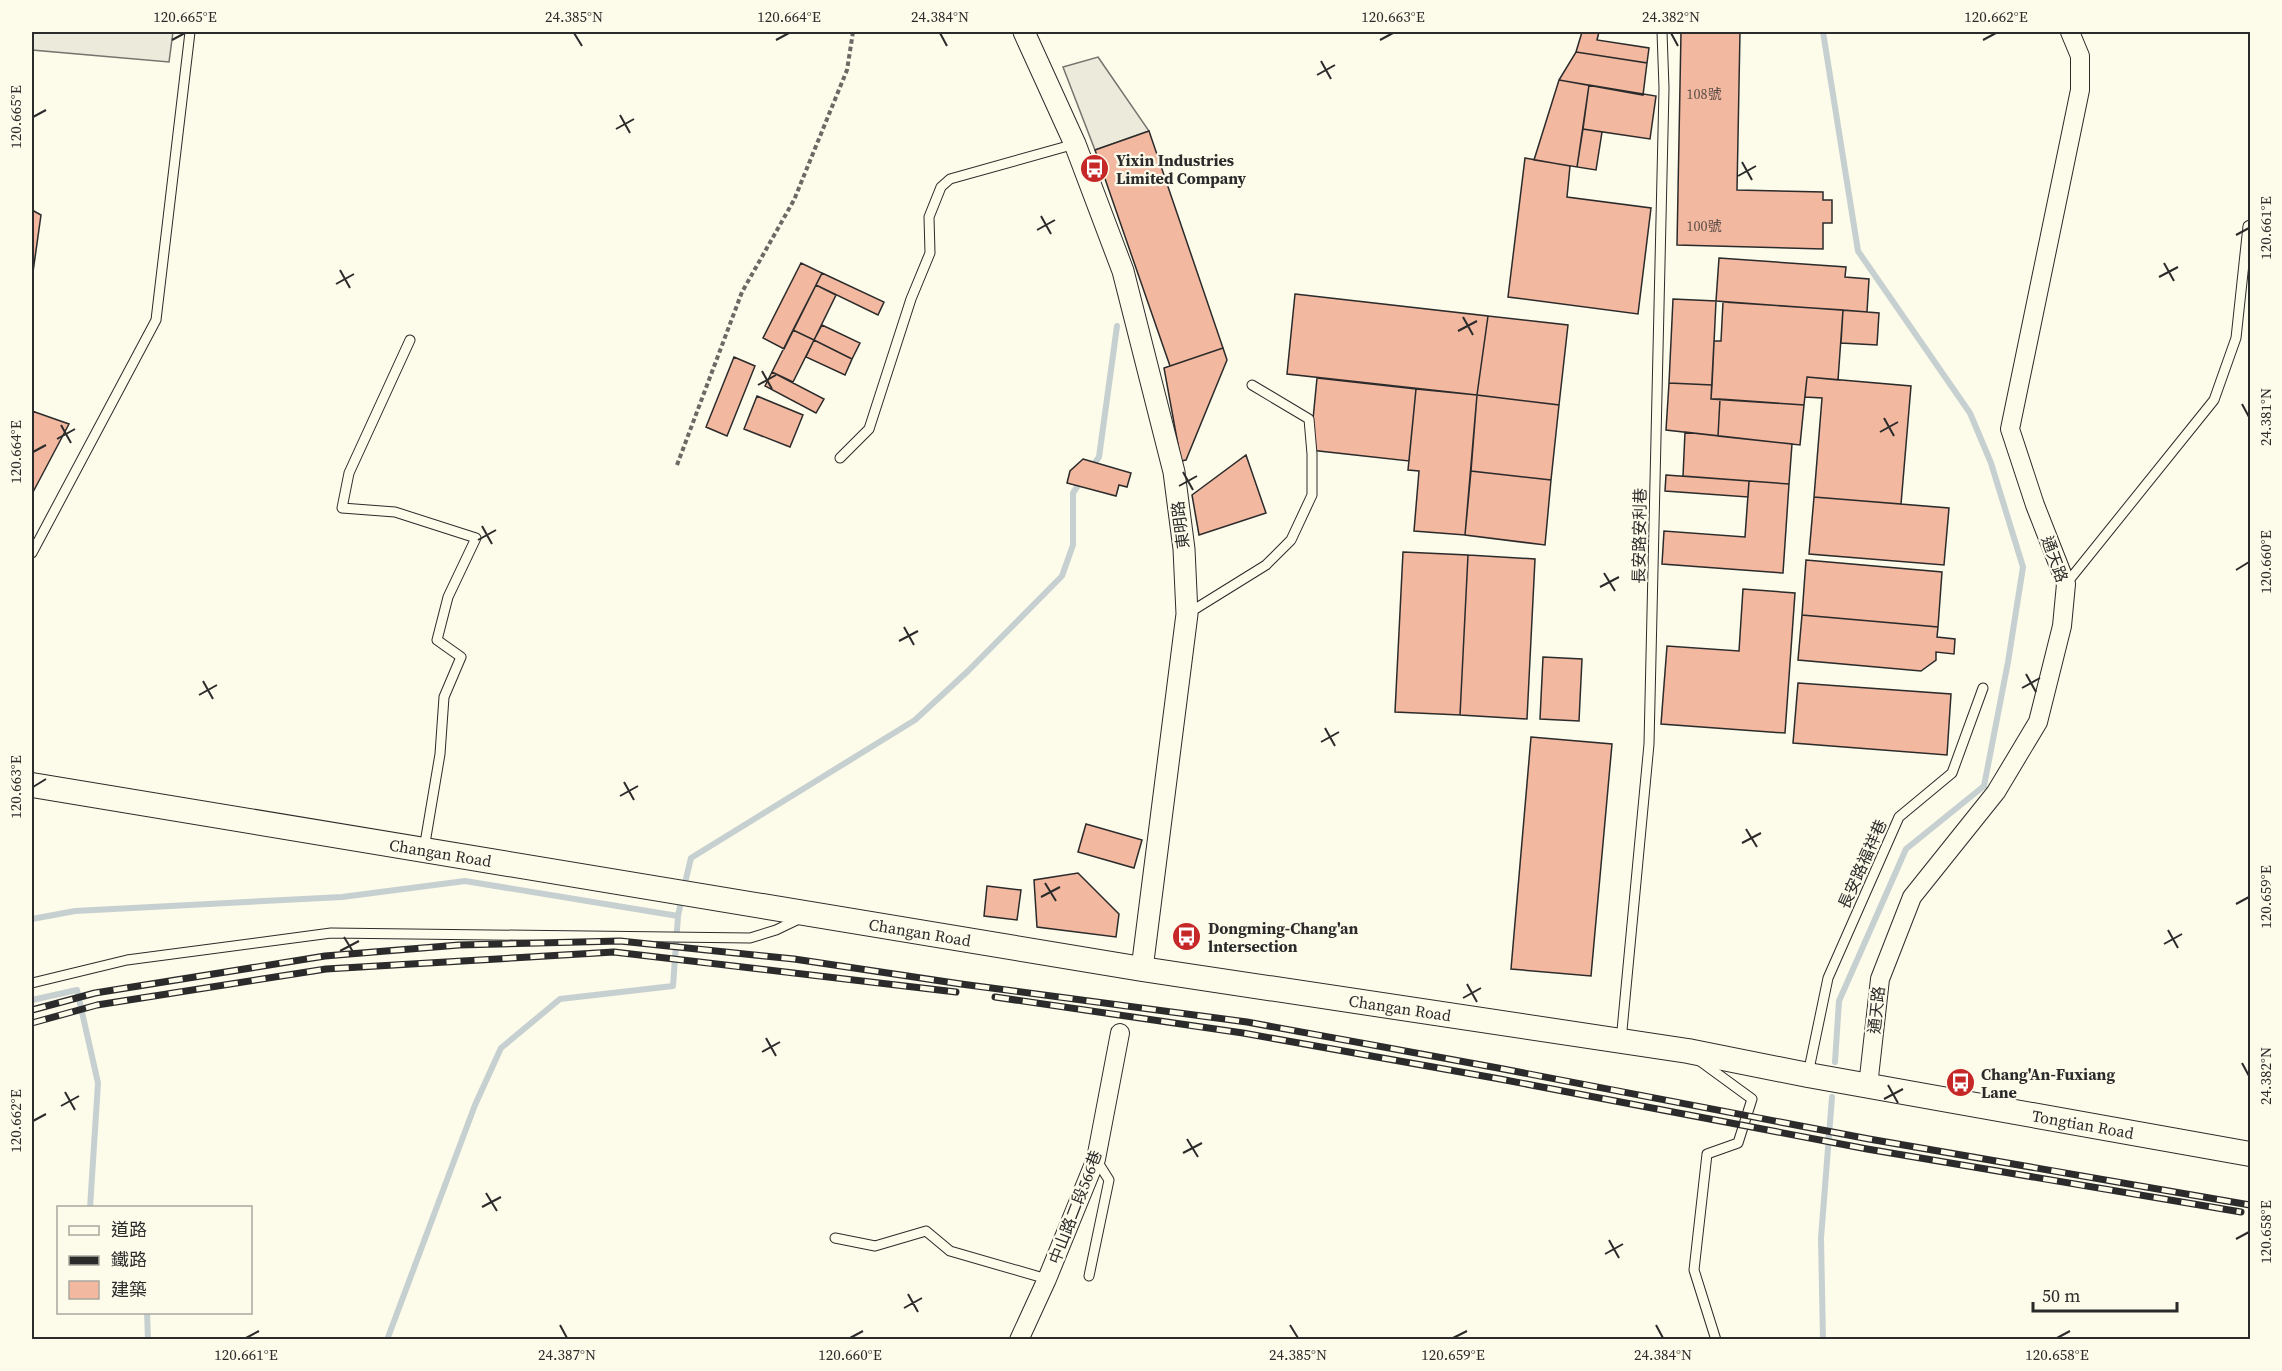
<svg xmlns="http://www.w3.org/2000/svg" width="2282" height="1371" font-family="'Source Serif 4','Noto Sans TC',serif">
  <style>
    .parking { fill: #eceadb; stroke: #74746e; stroke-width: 1.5 }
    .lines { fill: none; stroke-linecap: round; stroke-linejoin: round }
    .stream { stroke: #c7d0d0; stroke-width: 6 }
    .building { fill: #f2b8a0; stroke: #2b2b2b; stroke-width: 1.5 }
    .service-casing { stroke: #2b2b2b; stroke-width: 11 }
    .minor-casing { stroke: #2b2b2b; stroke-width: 20 }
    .tertiary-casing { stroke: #2b2b2b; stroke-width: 23 }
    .secondary-casing { stroke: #2b2b2b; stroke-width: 26 }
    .path { stroke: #6a6964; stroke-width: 4; stroke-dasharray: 4.5 3; stroke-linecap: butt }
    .service { stroke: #fdfbea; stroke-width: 9 }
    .minor { stroke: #fdfbea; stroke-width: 18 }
    .tertiary { stroke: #fdfbea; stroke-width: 21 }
    .secondary { stroke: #fdfbea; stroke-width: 24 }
    .rail-casing { stroke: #2b2b2b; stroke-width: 7 }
    .rail { stroke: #fdfbea; stroke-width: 4.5; stroke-dasharray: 14; stroke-linecap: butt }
    .ticks { fill: none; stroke: #2b2b2b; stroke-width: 2 }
    .labels { text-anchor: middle; stroke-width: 4.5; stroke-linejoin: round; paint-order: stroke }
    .number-label { font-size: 14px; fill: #5d4e48 }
    .poi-label { font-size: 16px; font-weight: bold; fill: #2b2b2b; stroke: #fdfbea; text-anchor: start }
    .street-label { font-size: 16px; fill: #2b2b2b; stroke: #fdfbea }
    .neatline { fill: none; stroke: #2b2b2b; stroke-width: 2 }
    .ticks-label { font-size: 15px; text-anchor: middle; fill: #2b2b2b }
  </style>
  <rect width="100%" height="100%" fill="#fdfbea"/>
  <!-- parking -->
  <path class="parking" d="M32,32H173L169,62L32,50Z
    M1098,57L1149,131L1095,150L1063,67Z"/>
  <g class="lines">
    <!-- stream -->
    <path class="stream" d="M1823,32L1858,251L1970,413L1991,463L2023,567L2008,662L1984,786L1906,849L1839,1001L1835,1062
      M1091,468L1099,457L1117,326
      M684,887L691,858L915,720L968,671L1062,576L1073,545V493L1081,481
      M32,919L75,911L342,897L465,881L678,916L682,897
      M32,1000L77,990L98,1083L90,1208
      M147,1312L148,1340
      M387,1340L475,1105L501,1048L560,999L673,986L678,916
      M1823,1340L1821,1238L1832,1097"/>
  </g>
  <!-- building -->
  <path class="building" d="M1582,32H1599L1597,40L1649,48L1647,63L1576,52Z
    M1681,32H1740L1737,190L1823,192V200H1832V223H1823V249L1677,245Z
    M1576,52L1647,63L1643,95L1559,80Z
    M1559,80L1589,85L1577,167L1534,160Z
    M1589,85L1656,96L1650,139L1583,129Z
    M1583,129L1602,132L1596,170L1577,167Z
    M1149,131L1223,348L1170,366L1095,150Z
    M1525,158L1570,166L1567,197L1651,208L1638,314L1508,297Z
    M32,210L41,215L32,279Z
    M1719,258L1846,267L1845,277L1869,279L1867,312L1716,301Z
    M801,263L822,273L784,349L763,338Z
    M822,273L884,302L878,315L816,285Z
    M816,285L836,295L814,340L793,330Z
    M1295,294L1488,316L1477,395L1287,374Z
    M1673,299L1716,301L1712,385L1669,383Z
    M1723,302L1843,310L1838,380L1807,377L1804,405L1711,399L1714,341H1721Z
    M1843,310L1879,313L1877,345L1841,343Z
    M1488,316L1568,325L1559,405L1477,395Z
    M822,325L860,343L852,359L814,340Z
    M793,330L814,340L793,382L772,372Z
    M814,340L852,359L845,375L806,357Z
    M1223,348L1227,360L1186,460L1181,461L1164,368Z
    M734,357L755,366L727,436L706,427Z
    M772,372L824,399L816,413L765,386Z
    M1807,377L1911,386L1901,504L1814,497L1822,398L1805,397Z
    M1317,378L1416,389L1409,461L1310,450Z
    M1669,383L1712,385L1711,399H1720L1718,436L1666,430Z
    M1416,389L1477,395L1465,535L1414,531L1419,471L1408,470Z
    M1477,395L1559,405L1551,480L1471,471Z
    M757,396L803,415L790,447L744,429Z
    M1720,399L1804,405L1800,445L1718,436Z
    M32,411L69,424L32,494Z
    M1685,432L1792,444L1789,484L1683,476Z
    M1246,455L1266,513L1199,535L1192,495Z
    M1083,459L1131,473L1127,487L1119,485L1116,496L1067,483L1070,471Z
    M1471,471L1551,480L1545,545L1465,535Z
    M1666,475L1749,481L1748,497L1665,491Z
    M1749,481L1789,484L1783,573L1662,564L1664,531L1745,537Z
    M1814,497L1949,508L1944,565L1809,554Z
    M1403,552L1468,555L1460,715L1395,712Z
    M1468,555L1535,559L1527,719L1460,715Z
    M1806,560L1942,572L1938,627L1802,615Z
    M1743,589L1795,593L1785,733L1661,724L1667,646L1739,651Z
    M1802,615L1938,627L1937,637L1955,639L1954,654L1936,652V660L1921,671L1798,660Z
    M1543,657L1582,659L1579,721L1540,719Z
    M1798,683L1951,694L1947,755L1793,743Z
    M1531,737L1612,744L1591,976L1511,969Z
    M1086,824L1142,840L1134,868L1078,852Z
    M1078,873L1119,914L1116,937L1037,927L1034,880Z
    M987,886L1021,890L1017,920L984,916Z"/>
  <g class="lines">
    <defs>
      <path id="service" d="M410,340L349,473L342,508L395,512L476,538L448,597L437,640L461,657L444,697L440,754L424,849
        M840,458L869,429L911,299L930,253L929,217L941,187L950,179L1075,144
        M32,553L156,320L190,32
        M2066,584L2214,400L2236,338L2248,226L2250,225
        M1187,614L1266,565L1291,540L1312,495V454L1309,419L1252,385
        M32,983L127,960L331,933L750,938L776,930L801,918
        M1621,1041L1649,744L1664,88L1662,32
        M1700,1061L1752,1099L1738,1143L1707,1154L1694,1270L1716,1340
        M1808,1074L1828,978L1899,817L1952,773L1983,688
        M835,1238L875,1246L926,1231L950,1251L1047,1279
        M1089,1276L1109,1180L1097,1161"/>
      <path id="minor" d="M1868,1086L1880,979L1912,897L1996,792L2038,722L2062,626L2066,584L2035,505L2010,429L2080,90V56L2070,32
        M1019,1340L1047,1279L1096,1159L1120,1033"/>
      <path id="tertiary" d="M1024,32L1075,144L1123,271L1174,472L1184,549L1187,614L1142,969"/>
      <g id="secondary">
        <path id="s1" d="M32,785L1142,969L1688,1051L1808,1075L2250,1154"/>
      </g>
    </defs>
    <!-- service casing -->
    <use href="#service" class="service-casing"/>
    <!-- minor casing -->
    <use href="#minor" class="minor-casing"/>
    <!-- tertiary casing -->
    <use href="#tertiary" class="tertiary-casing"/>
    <!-- secondary casing -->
    <use href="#secondary" class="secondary-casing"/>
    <!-- path -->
    <path class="path" d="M677,465L742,292L794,200L847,70L853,32"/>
    <!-- service -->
    <use href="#service" class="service"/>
    <!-- minor -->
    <use href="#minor" class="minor"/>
    <!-- tertiary -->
    <use href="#tertiary" class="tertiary"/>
    <!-- secondary -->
    <use href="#secondary" class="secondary"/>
    <defs>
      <path id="rail" d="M995,997L1243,1033L1500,1079L1867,1149L2241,1212
        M32,1010L95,993L325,956L459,945L620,941L794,959L961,984L1247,1022L1498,1068L1869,1139L2250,1205
        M32,1023L97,1005L326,969L614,952L956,992"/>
    </defs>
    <!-- rail casing -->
    <use href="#rail" class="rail-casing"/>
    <!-- rail -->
    <use href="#rail" class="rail"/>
  </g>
  <!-- ticks -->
  <path class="ticks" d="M574,33L582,46M940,33L947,46M1671,33L1678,46M172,40L185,33M776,40L789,33M1380,40L1393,33M1983,40L1996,33M1321,61L1331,79M1317,75L1335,65M620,115L630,133M33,117L46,110M616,129L634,119M1742,162L1752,180M1738,176L1756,166M1041,216L1051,234M1037,230L1055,220M2236,235L2249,228M2164,263L2174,281M340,270L350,288M2159,277L2178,267M336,284L354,274M1463,317L1473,335M1458,331L1477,321M762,371L772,389M758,385L776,375M2242,404L2249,417M1884,418L1894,436M61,425L71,443M1880,432L1898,422M57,439L75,429M33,452L46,445M1183,472L1193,490M1179,486L1197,476M482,526L492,544M478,540L496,530M2236,570L2249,562M1604,573L1615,591M1600,587L1619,577M904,627L914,645M899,641L918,631M2026,674L2036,692M203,681L213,699M2022,688L2040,678M199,695L217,685M1325,728L1335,746M1321,742L1339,732M624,782L634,800M33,787L46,779M620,796L638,786M1746,829L1757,847M1742,843L1761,833M1045,883L1056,901M1041,897L1060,887M2236,904L2249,897M2168,930L2178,948M344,937L355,955M2164,944L2182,934M340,951L359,941M1467,984L1477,1002M1463,998L1481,988M766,1038L776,1056M762,1052L780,1042M2242,1063L2249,1076M1888,1085L1898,1103M65,1092L75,1110M1884,1099L1903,1089M61,1106L79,1096M33,1121L46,1114M1187,1139L1198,1157M1183,1153L1202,1143M486,1193L497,1211M482,1207L501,1197M2236,1239L2249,1232M1609,1240L1619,1258M1605,1254L1623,1244M908,1294L918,1312M904,1308L922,1298M560,1325L567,1338M1290,1325L1298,1338M1656,1325L1663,1338M246,1338L259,1331M850,1338L863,1331M1453,1338L1467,1331M2057,1338L2070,1331"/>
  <!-- icons -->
  <defs>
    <symbol id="bus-disc" viewBox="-11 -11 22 22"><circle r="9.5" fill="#c62828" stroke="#fdfbea"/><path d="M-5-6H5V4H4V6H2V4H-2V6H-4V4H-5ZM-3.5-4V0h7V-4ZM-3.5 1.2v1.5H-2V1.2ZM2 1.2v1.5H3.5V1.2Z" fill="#fff"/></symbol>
  </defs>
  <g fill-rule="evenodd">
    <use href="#bus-disc" x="1078" y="152" width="33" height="33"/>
    <use href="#bus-disc" x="1170" y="920" width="33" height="33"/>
    <use href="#bus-disc" x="1944" y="1066" width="33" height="33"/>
  </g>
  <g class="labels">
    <!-- number labels -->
    <g class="number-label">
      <text x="1704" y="99">108號</text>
      <text x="1704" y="231">100號</text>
    </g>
    <!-- poi labels -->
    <g class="poi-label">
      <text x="1116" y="166">Yixin Industries<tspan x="1116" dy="18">Limited Company</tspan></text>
      <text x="1208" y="934">Dongming-Chang'an<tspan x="1208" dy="18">lntersection</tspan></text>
      <text x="1981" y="1080">Chang'An-Fuxiang<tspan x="1981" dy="18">Lane</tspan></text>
    </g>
    <!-- street labels -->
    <g class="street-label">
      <text transform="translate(1180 525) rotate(-97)" y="6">東明路</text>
      <text transform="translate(1639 536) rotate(-89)" y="6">長安路安利巷</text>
      <text transform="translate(2055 559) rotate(70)" y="6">通天路</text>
      <text dy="6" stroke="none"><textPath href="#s1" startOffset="414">Changan Road</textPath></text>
      <text transform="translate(1862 864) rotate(-66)" y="6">長安路福祥巷</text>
      <text dy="6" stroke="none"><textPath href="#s1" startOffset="900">Changan Road</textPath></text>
      <text dy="6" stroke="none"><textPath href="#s1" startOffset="1386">Changan Road</textPath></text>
      <text transform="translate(1876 1010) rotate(-84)" y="6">通天路</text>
      <text dy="6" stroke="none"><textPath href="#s1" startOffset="2079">Tongtian Road</textPath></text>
      <text transform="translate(1075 1207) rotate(-69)" y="6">中山路二段566巷</text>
    </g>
  </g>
  <!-- border -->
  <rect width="2282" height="1371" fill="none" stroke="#fdfbea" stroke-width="66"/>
  <!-- legend -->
  <rect x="57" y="1206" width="195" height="108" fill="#fdfbea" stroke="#a9a89e" stroke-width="1.5"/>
  <rect x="69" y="1226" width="30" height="9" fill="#fdfbea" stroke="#a9a89e" stroke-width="1.5"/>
  <text x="111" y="1236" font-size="18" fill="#2b2b2b">道路</text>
  <rect x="69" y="1256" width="30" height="9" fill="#2b2b2b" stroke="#a9a89e" stroke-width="1.5"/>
  <text x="111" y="1266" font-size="18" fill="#2b2b2b">鐵路</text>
  <rect x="69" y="1281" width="30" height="18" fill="#f2b8a0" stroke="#a9a89e" stroke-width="1.5"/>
  <text x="111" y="1296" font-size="18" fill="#2b2b2b">建築</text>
  <!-- scale -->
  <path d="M2033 1302v9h144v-9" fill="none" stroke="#2b2b2b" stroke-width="3"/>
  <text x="2042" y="1302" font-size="18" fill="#2b2b2b" stroke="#fdfbea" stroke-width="4.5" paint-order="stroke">50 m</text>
  <rect x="33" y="33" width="2216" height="1305" class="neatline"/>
  <g class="ticks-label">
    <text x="185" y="22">120.665°E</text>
    <text x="574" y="22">24.385°N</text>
    <text x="789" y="22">120.664°E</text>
    <text x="940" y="22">24.384°N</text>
    <text x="1393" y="22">120.663°E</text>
    <text x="1671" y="22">24.382°N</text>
    <text x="1996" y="22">120.662°E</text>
    <text transform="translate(16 117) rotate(-90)" y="5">120.665°E</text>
    <text transform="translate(2266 228) rotate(-90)" y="5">120.661°E</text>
    <text transform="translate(2266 417) rotate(-90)" y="5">24.381°N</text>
    <text transform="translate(16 452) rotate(-90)" y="5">120.664°E</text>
    <text transform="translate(2266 562) rotate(-90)" y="5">120.660°E</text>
    <text transform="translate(16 787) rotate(-90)" y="5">120.663°E</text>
    <text transform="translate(2266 897) rotate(-90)" y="5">120.659°E</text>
    <text transform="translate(2266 1076) rotate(-90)" y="5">24.382°N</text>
    <text transform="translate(16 1121) rotate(-90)" y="5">120.662°E</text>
    <text transform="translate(2266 1232) rotate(-90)" y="5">120.658°E</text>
    <text x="246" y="1360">120.661°E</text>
    <text x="567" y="1360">24.387°N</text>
    <text x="850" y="1360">120.660°E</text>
    <text x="1298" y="1360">24.385°N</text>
    <text x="1453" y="1360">120.659°E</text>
    <text x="1663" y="1360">24.384°N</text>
    <text x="2057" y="1360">120.658°E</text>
  </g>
</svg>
